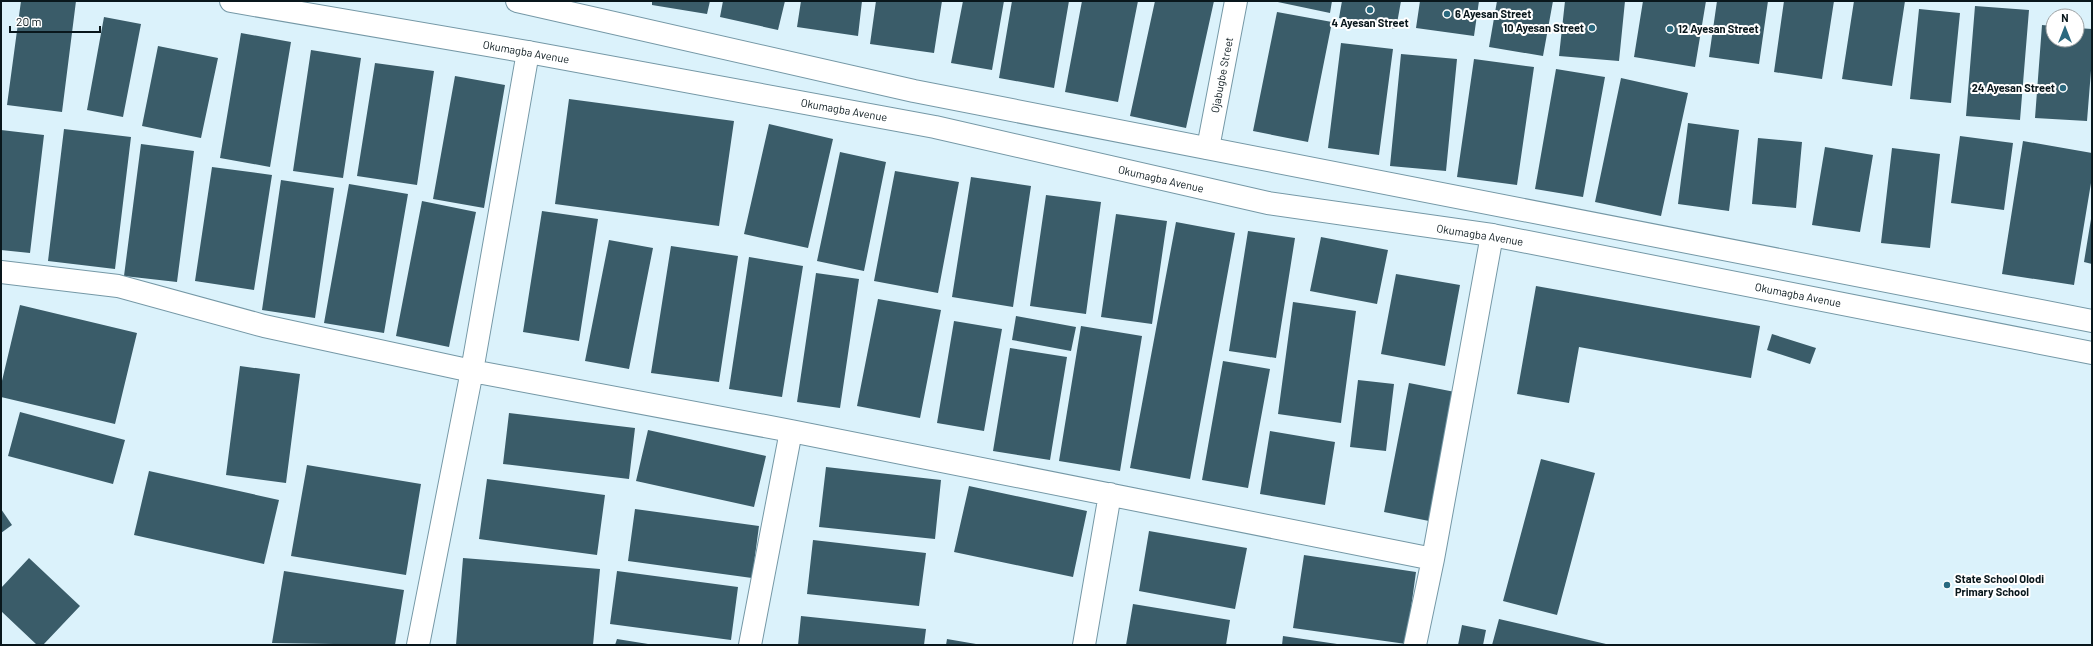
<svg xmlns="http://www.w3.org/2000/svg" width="2093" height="646" font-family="Barlow,sans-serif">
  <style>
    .building { fill: #3a5c69 }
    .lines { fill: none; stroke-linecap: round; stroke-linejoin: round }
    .minor-casing { stroke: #7598a6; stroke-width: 24 }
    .secondary-casing { stroke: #7598a6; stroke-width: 24 }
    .minor { stroke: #fff; stroke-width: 22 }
    .secondary { stroke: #fff; stroke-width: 22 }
    .poi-dot { fill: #2a697f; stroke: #fff; stroke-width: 1.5 }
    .labels { text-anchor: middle; stroke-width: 4; stroke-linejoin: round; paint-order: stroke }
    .poi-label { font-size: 11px; font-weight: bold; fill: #09171c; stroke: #fff; text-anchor: start }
    .street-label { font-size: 11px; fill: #09171c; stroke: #fff }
  </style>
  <rect width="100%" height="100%" fill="#dbf2fb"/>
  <!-- building -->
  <path class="building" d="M21,1H76L62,112L7,105Z
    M652,1H710L707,14L652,5Z
    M723,1H785L778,30L720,17Z
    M801,1H862L858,36L797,27Z
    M876,1H942L934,53L870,44Z
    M963,1H1004L992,70L951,63Z
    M1012,1H1069L1054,88L999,78Z
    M1082,1H1138L1118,102L1065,92Z
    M1155,1H1214L1186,128L1130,116Z
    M1273,1H1332L1330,13Z
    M1342,1H1401L1396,29L1339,18Z
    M1420,1H1479L1474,36L1416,28Z
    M1497,1H1553L1543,56L1489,47Z
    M1565,1H1625L1619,61L1559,56Z
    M1643,1H1706L1695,67L1634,57Z
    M1717,1H1768L1759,64L1709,57Z
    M1784,1H1834L1822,79L1774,72Z
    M1854,1H1905L1892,86L1842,79Z
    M1975,6L2029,10L2020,120L1966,116Z
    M1919,9L1960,13L1951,103L1910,99Z
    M1277,12L1332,22L1308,142L1253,131Z
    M104,17L141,24L123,117L87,110Z
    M2042,25L2053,26V40H2077V28L2092,29V58L2087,121L2035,118Z
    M241,33L291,42L270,167L220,158Z
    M1341,43L1393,49L1379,155L1328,148Z
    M158,46L218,58L201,138L142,126Z
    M311,50L361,58L343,178L293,171Z
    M1401,54L1457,59L1446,171L1390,166Z
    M1474,59L1534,67L1517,185L1457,177Z
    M375,63L434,71L417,185L357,176Z
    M1556,69L1605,77L1583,197L1535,189Z
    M455,76L505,85L484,208L433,199Z
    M1621,78L1688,93L1661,216L1595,202Z
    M569,99L734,121L719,226L555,204Z
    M1688,123L1739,130L1729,211L1678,204Z
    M769,124L833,139L808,248L744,234Z
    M64,129L131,137L115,269L48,261Z
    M1,130L44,135L30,253L1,250Z
    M1960,136L2013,143L2004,210L1951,203Z
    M1758,138L1802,142L1796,208L1752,204Z
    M2023,141L2092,153V177L2074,285L2002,274Z
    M141,144L194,151L177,282L124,276Z
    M1825,147L1873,155L1860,232L1812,225Z
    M1892,148L1940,154L1930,248L1881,243Z
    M840,152L886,162L864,271L817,261Z
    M212,167L272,175L254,290L195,281Z
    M895,171L959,182L938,293L874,281Z
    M971,177L1031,186L1013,307L952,297Z
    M281,180L334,188L315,318L262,310Z
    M349,184L408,194L384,333L324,323Z
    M1046,195L1101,202L1086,314L1030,306Z
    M422,201L476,212L449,347L396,336Z
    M542,211L598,219L579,341L523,332Z
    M1116,214L1167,221L1152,324L1101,317Z
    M2091,219H2092V264L2084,262Z
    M1176,222L1235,233L1190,479L1130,468Z
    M1248,231L1295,238L1276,358L1229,351Z
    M1321,237L1388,250L1377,304L1310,291Z
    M609,240L653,248L629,369L585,361Z
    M671,246L738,256L719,382L651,373Z
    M749,257L803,266L782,397L729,389Z
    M816,273L859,279L840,408L797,402Z
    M1396,274L1460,285L1445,366L1381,354Z
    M1536,286L1760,326L1751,378L1579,347L1569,403L1517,394Z
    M878,299L941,310L920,418L857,406Z
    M1293,302L1356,311L1341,423L1278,414Z
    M20,305L137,333L115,424L1,397V385Z
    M1016,316L1076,327L1071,351L1012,340Z
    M954,321L1002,329L984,431L937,423Z
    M1081,326L1142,336L1120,471L1059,461Z
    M1772,334L1816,348L1810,364L1767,350Z
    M1010,348L1067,357L1050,460L993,451Z
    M1223,361L1270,369L1248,488L1202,480Z
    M240,366L300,374L286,483L226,475Z
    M1358,380L1394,384L1386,451L1350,447Z
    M1409,383L1455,392L1429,521L1384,512Z
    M20,412L125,440L113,484L8,456Z
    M509,413L635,428L629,479L503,464Z
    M648,430L766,456L754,507L636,481Z
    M1270,431L1335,442L1325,505L1260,494Z
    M1541,459L1595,473L1557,615L1503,601Z
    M307,465L421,484L406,575L291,556Z
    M826,467L941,480L935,539L819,527Z
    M149,471L279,500L264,564L134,535Z
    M487,479L605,495L597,555L479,539Z
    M969,486L1087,511L1073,577L954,552Z
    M1,509L12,525L1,533Z
    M635,509L759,526L752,578L628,561Z
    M1149,531L1247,548L1235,609L1139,591Z
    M813,540L926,553L919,606L807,594Z
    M1304,555L1416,572L1406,644L1293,628Z
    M29,558L80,606L43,645H37L1,611V588Z
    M463,558L600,569L593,645H456Z
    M284,571L404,590L395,645L272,643Z
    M617,571L738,587L731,640L610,624Z
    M1133,604L1230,620L1226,645H1126Z
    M801,616L926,629L924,645H798Z
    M1499,619L1606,644V645H1492Z
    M1462,625L1486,630L1483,645H1458Z
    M1283,636L1337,644V645H1282Z
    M617,639L648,644V645H615Z
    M947,639L976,644V645H946Z"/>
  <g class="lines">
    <defs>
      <path id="minor" d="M1208,148L1236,1
        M1,272L118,286L264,326L472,371L791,431L1433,559
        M418,645L472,371L528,52
        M750,645L791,431
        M1084,645L1110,494
        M1415,645L1433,559L1492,235"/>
      <path id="secondary" d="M231,1L528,52L935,127L1268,203L1492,235L2092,353
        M517,1L914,91L2092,321"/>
    </defs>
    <!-- minor casing -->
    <use href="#minor" class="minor-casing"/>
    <!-- secondary casing -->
    <use href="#secondary" class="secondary-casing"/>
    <!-- minor -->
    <use href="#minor" class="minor"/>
    <!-- secondary -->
    <use href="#secondary" class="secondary"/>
  </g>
  <!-- markers -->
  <g class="poi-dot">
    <circle cx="1370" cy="10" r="4"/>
    <circle cx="1447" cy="14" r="4"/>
    <circle cx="1592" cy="28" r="4"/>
    <circle cx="1670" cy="29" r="4"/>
    <circle cx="2063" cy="88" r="4"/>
    <circle cx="1947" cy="585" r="4"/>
  </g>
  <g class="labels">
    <!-- poi labels -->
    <g class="poi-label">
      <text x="1455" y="18">6 Ayesan Street</text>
      <text x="1370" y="27" text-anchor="middle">4 Ayesan Street</text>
      <text x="1584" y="32" text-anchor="end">10 Ayesan Street</text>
      <text x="1678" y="33">12 Ayesan Street</text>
      <text x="2055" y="92" text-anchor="end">24 Ayesan Street</text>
      <text x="1955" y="583">State School Olodi<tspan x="1955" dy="13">Primary School</tspan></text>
    </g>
    <!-- street labels -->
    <g class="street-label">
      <text transform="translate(526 52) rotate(10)" y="4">Okumagba Avenue</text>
      <text transform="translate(1222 75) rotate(-79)" y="4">Ojabugbe Street</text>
      <text transform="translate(844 110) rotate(10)" y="4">Okumagba Avenue</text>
      <text transform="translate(1161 179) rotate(13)" y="4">Okumagba Avenue</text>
      <text transform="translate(1480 235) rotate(9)" y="4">Okumagba Avenue</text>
      <text transform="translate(1798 295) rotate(11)" y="4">Okumagba Avenue</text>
    </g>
  </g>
  <!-- border -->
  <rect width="2093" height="646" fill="none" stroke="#09171c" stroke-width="4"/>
  <!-- north arrow -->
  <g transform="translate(2065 28)"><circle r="19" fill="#ffffff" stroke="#9da2a4"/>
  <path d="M0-3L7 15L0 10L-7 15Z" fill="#2a697f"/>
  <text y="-6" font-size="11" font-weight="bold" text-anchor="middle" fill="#09171c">N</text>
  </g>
  <!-- scale -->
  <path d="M10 26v6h90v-6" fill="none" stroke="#09171c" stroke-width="2"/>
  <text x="16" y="26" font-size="12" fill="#09171c" stroke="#ffffff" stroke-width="3" paint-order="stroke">20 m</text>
</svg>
